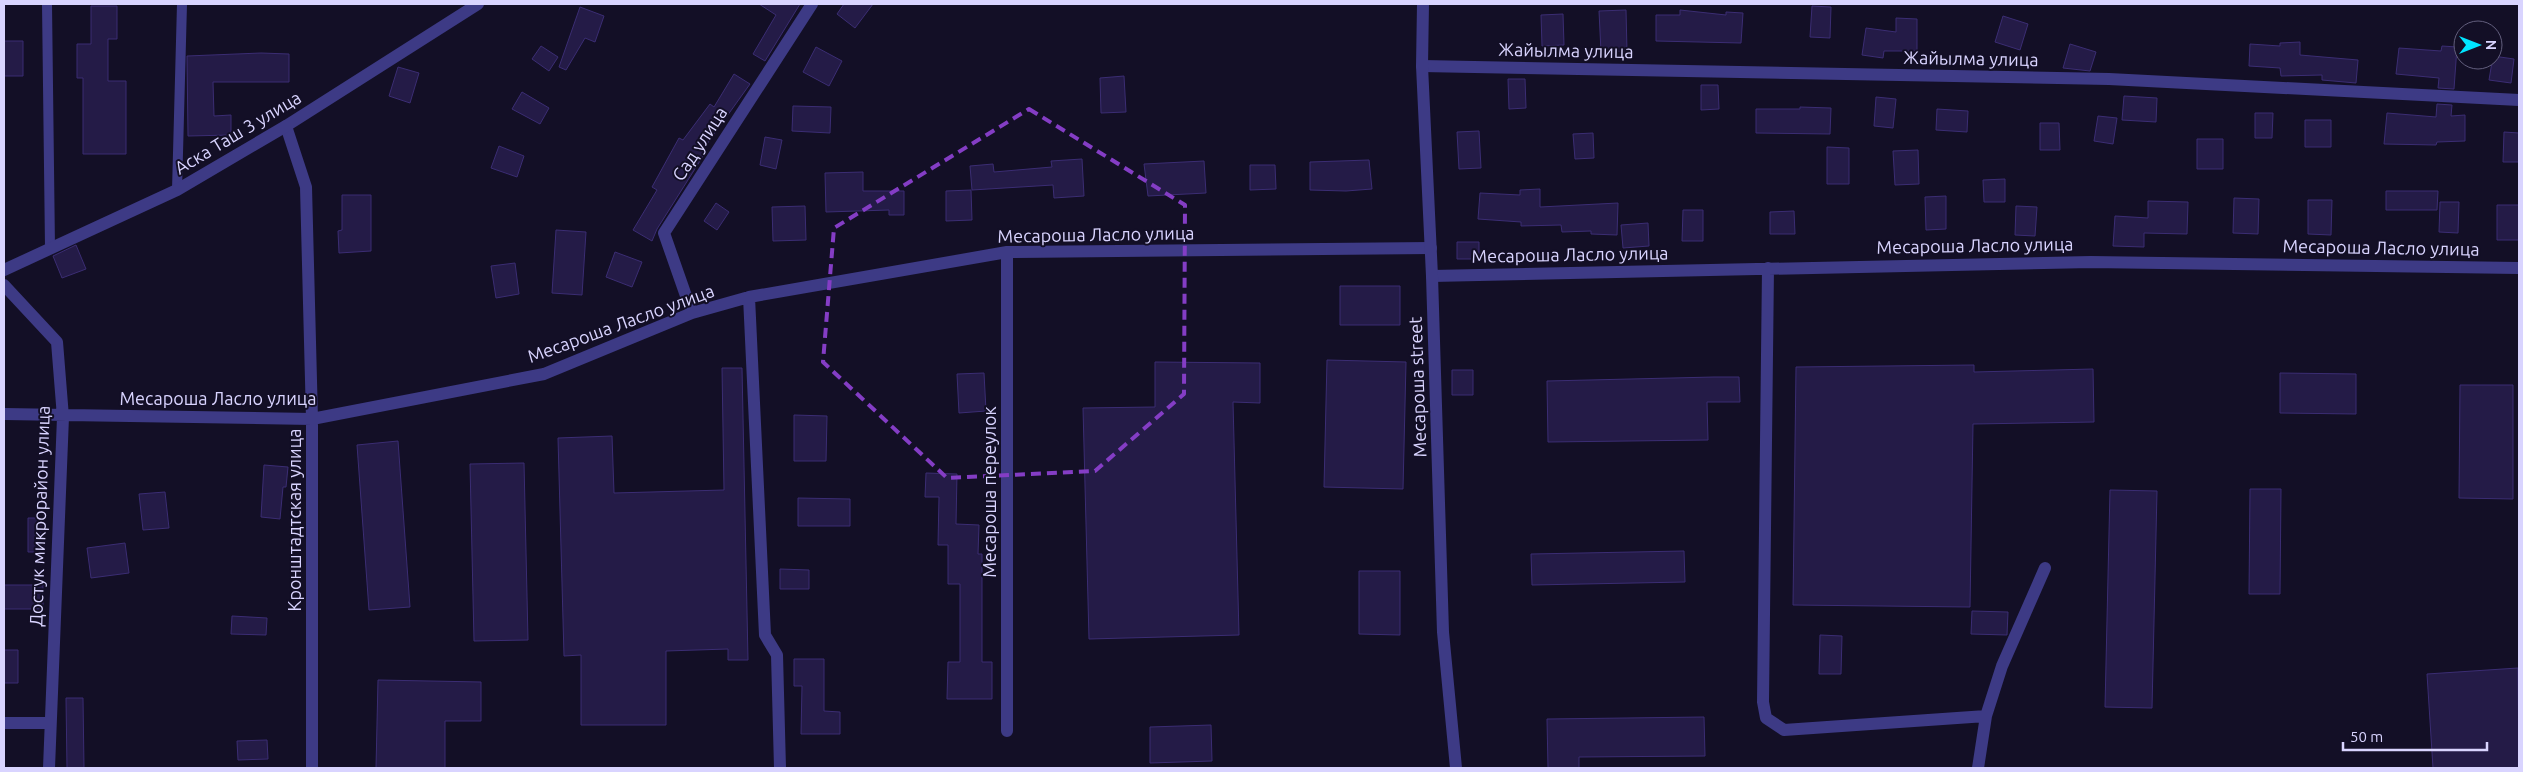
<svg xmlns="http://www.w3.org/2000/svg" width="2523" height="772" font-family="Ubuntu,sans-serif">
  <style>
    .building { fill: #241b47; stroke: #3b2d73 }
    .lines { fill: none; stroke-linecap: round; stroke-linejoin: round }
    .service { stroke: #3d3a85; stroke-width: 10 }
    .minor { stroke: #3d3a85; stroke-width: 12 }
    .tertiary { stroke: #3d3a85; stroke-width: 12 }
    .marked { fill: none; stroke: #843dc5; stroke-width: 4; stroke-dasharray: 10 6; stroke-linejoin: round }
    .labels { text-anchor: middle; stroke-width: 4; stroke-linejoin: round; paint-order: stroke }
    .street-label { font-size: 18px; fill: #d9d4ff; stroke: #130f26 }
  </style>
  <rect width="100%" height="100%" fill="#130f26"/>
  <!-- building -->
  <path class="building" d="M759,4H800L765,61L753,54L776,15Z
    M844,4H873L855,28L837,14Z
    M91,6H117V39H108V81H126V154H83V78H77V44H91Z
    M1812,6L1831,7L1830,38L1810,37Z
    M580,7L604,16L595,42L585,38L566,70L559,67Z
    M1626,10L1627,51L1601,52L1599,11Z
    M1680,10L1726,15V12L1743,13L1741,43L1656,41V15H1680Z
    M1563,14L1564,45L1542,46L1541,15Z
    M2003,16L2028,24L2020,50L1995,42Z
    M1896,18L1917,19V51H1884L1883,58L1862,55L1866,28L1896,32Z
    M4,41H23V76H4Z
    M2300,42V55L2358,60L2356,83L2322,80V75L2281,76L2280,68L2249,66L2250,44L2280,46V43Z
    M2070,44L2096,52L2090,71L2063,68Z
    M541,46L558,57L549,71L532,59Z
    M2442,46L2457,47L2454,89L2438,88L2439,78L2396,74L2399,48L2441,51Z
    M816,47L842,61L829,86L803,72Z
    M261,53L289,54V82H213L214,116L231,115V135L188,136L187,56Z
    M2493,56L2514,59L2511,83L2489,80Z
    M398,67L419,73L410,103L389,96Z
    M734,74L750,84L702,151L705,153L657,229L652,241L633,230L657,190L652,187L679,138L683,140L710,104L714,107Z
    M1124,76L1126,112L1101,113L1100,78Z
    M1508,79H1525L1526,108L1509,109Z
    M1701,85H1718L1719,109L1701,110Z
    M522,92L549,108L540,124L512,109Z
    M2124,96L2157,98L2156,122L2122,120Z
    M1876,97L1896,99L1893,128L1874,126Z
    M2437,104L2452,105L2451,116L2465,115V141L2437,142L2436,145L2384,144L2387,113L2436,117Z
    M793,106L831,107L830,133L792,131Z
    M1800,107L1831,108L1830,134L1756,133V109H1800Z
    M1937,109L1968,111L1967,132L1936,130Z
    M2255,113H2273L2272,138H2255Z
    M2098,116L2117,118L2113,144L2094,141Z
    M2305,120H2331V147H2305Z
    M2040,123H2059L2060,150H2040Z
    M1479,131L1481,168L1459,169L1457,132Z
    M2504,132L2519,133V162H2503Z
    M1593,133L1594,158L1575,159L1573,134Z
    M765,137L782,140L776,169L760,165Z
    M2197,139H2223V169H2197Z
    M499,146L524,156L517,177L491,168Z
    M1827,147L1849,148V184H1827Z
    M1918,150L1919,184L1895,185L1893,151Z
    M1082,159L1084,196L1054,198L1053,185L972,190L970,166L993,164L994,172L1052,167L1051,161Z
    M1369,160L1372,189L1346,191L1310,190V162Z
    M1204,161L1206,193L1148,196L1144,164Z
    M1250,165H1275L1276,189L1250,190Z
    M863,172V191H904V215H889V210L826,212L825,173Z
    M2005,179V202H1984L1983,180Z
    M1540,189V207L1618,203L1617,235L1591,234V231L1562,232L1561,225L1521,226V222L1478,219L1480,193L1520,195V190Z
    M971,190L972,220L946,221V191Z
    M2386,191H2438L2437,210H2386Z
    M342,195H371V251L339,253L338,231L342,230Z
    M1946,196V229L1926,230L1925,197Z
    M2234,198L2259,199L2258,234L2233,233Z
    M2308,200H2332L2331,235L2308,234Z
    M2148,201L2188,202L2187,234L2144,233V247L2113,246L2115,216L2148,218Z
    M2440,202H2459L2458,233L2439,232Z
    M716,203L729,212L717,230L704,221Z
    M2497,205H2519V240H2497Z
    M805,206L806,240L773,241L772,207Z
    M2016,206L2037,207L2035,236L2015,235Z
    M1683,210H1703V241H1682Z
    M1794,211L1795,234H1770V212Z
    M1648,223L1649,246L1623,248L1621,225Z
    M556,230L586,232L582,295L552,293Z
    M1457,242H1479V259H1457Z
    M76,245L86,269L62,278L53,256Z
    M615,252L642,262L632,287L606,277Z
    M515,263L519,294L496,298L491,266Z
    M1340,286H1400V325H1340Z
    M1327,360L1406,362L1403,489L1324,487Z
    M1155,362L1260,363V403L1233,402L1239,635L1089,639L1083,408L1155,407Z
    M1974,365V372L2093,369L2094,422L1973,424L1970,607L1793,605L1796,367Z
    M722,368H742L748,660H728V649L666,651V725H581V655L564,656L558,438L612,436L614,493L724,490Z
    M1452,370H1473V395H1452Z
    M984,373L986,411L959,413L957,374Z
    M2280,373L2356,374V414L2280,413Z
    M1714,377H1739L1740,402H1707L1708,440L1548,442L1547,381Z
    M2460,385H2513V499L2459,498Z
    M794,415L827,416L826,461H794Z
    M398,441L410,607L369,610L357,445Z
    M524,463L528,640L474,641L470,464Z
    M264,465L288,467L286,487H283L280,519L261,517Z
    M926,473L957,474L956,524L979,525L978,554H982V662H992V699H947L948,662H960V584H948V545H938L939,497H925Z
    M2250,489H2281L2280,594H2249Z
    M2110,490L2157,491L2152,708L2105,707Z
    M165,492L169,528L143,530L139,494Z
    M798,498L850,499V526H798Z
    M28,518H44V552H28Z
    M125,543L129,573L91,578L87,548Z
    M1684,551L1685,582L1532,585L1531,554Z
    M780,569L809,570V589H780Z
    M1359,571H1400V635L1359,634Z
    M4,585H43V609H4Z
    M1972,611L2008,612L2007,635L1971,634Z
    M232,616L267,618L266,635L231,634Z
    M1820,635L1842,636L1841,674H1819Z
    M4,650H18V683H4Z
    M794,659H824V711L840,712V734H801L802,686H794Z
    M2518,668L2519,768H2433L2427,674Z
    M378,680L481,682V721H445V768H376Z
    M66,698H83L84,768H67Z
    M1704,717L1705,756L1579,757V768H1548L1547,719Z
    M1211,725L1212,761L1150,763V727Z
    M267,740L268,759L238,760L237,741Z"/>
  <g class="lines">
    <!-- service -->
    <path class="service" d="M47,4L50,248
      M177,190L182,4"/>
    <!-- minor -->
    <path class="minor" d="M1422,66L2109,79L2519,100
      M286,126L306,187L312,419V768
      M1768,268L1763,702L1766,718L1784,730L1986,716
      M1432,276L2091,262L2519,268
      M4,285L57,342L63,417L49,768
      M749,297L765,635L777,655L780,768
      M692,313L664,233L812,4
      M4,414L312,419L544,374L692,313L749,297L1007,252L1431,248
      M4,723H50
      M1007,731V252
      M1978,768L1986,716L2002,666L2045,568"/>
    <!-- tertiary -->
    <path class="tertiary" d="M1423,4L1422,66L1432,276L1443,632L1456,768
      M4,270L177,190L286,126L478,4"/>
  </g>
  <!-- marked area -->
  <path class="marked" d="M1029,109L1185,205L1184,394L1095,471L947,478L823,362L834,228Z"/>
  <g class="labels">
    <!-- street labels -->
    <g class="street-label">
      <text transform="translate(1566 51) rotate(1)" y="6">Жайылма улица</text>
      <text transform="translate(1971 59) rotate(1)" y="6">Жайылма улица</text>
      <text transform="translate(238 133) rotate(-31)" y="6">Аска Таш 3 улица</text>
      <text transform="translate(700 144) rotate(-57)" y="6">Сад улица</text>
      <text transform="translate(1096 235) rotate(-1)" y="6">Месароша Ласло улица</text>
      <text transform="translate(1975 246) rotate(-1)" y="6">Месароша Ласло улица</text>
      <text transform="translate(2381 248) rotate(1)" y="6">Месароша Ласло улица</text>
      <text transform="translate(1570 255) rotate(-1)" y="6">Месароша Ласло улица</text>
      <text transform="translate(621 324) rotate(-20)" y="6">Месароша Ласло улица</text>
      <text transform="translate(1418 387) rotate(-92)" y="6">Месароша street</text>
      <text x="218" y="405">Месароша Ласло улица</text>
      <text transform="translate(990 492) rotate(-90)" y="6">Месароша переулок</text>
      <text transform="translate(40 516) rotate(-88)" y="6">Достук микрорайон улица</text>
      <text transform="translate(295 520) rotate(-90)" y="6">Кронштадтская улица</text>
    </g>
  </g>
  <!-- border -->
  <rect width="2523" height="772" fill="none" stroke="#d9d4ff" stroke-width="10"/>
  <!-- north arrow -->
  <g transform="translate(2478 45) rotate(90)"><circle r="24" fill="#130f26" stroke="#625e7d"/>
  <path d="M0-4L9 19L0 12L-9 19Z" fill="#00e5ff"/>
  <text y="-8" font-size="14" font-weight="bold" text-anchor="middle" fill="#d9d4ff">N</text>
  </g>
  <!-- scale -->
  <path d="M2343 742v8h144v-8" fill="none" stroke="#d9d4ff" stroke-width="2.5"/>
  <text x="2350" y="742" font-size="15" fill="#d9d4ff" stroke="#130f26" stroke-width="4" paint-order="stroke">50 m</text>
</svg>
